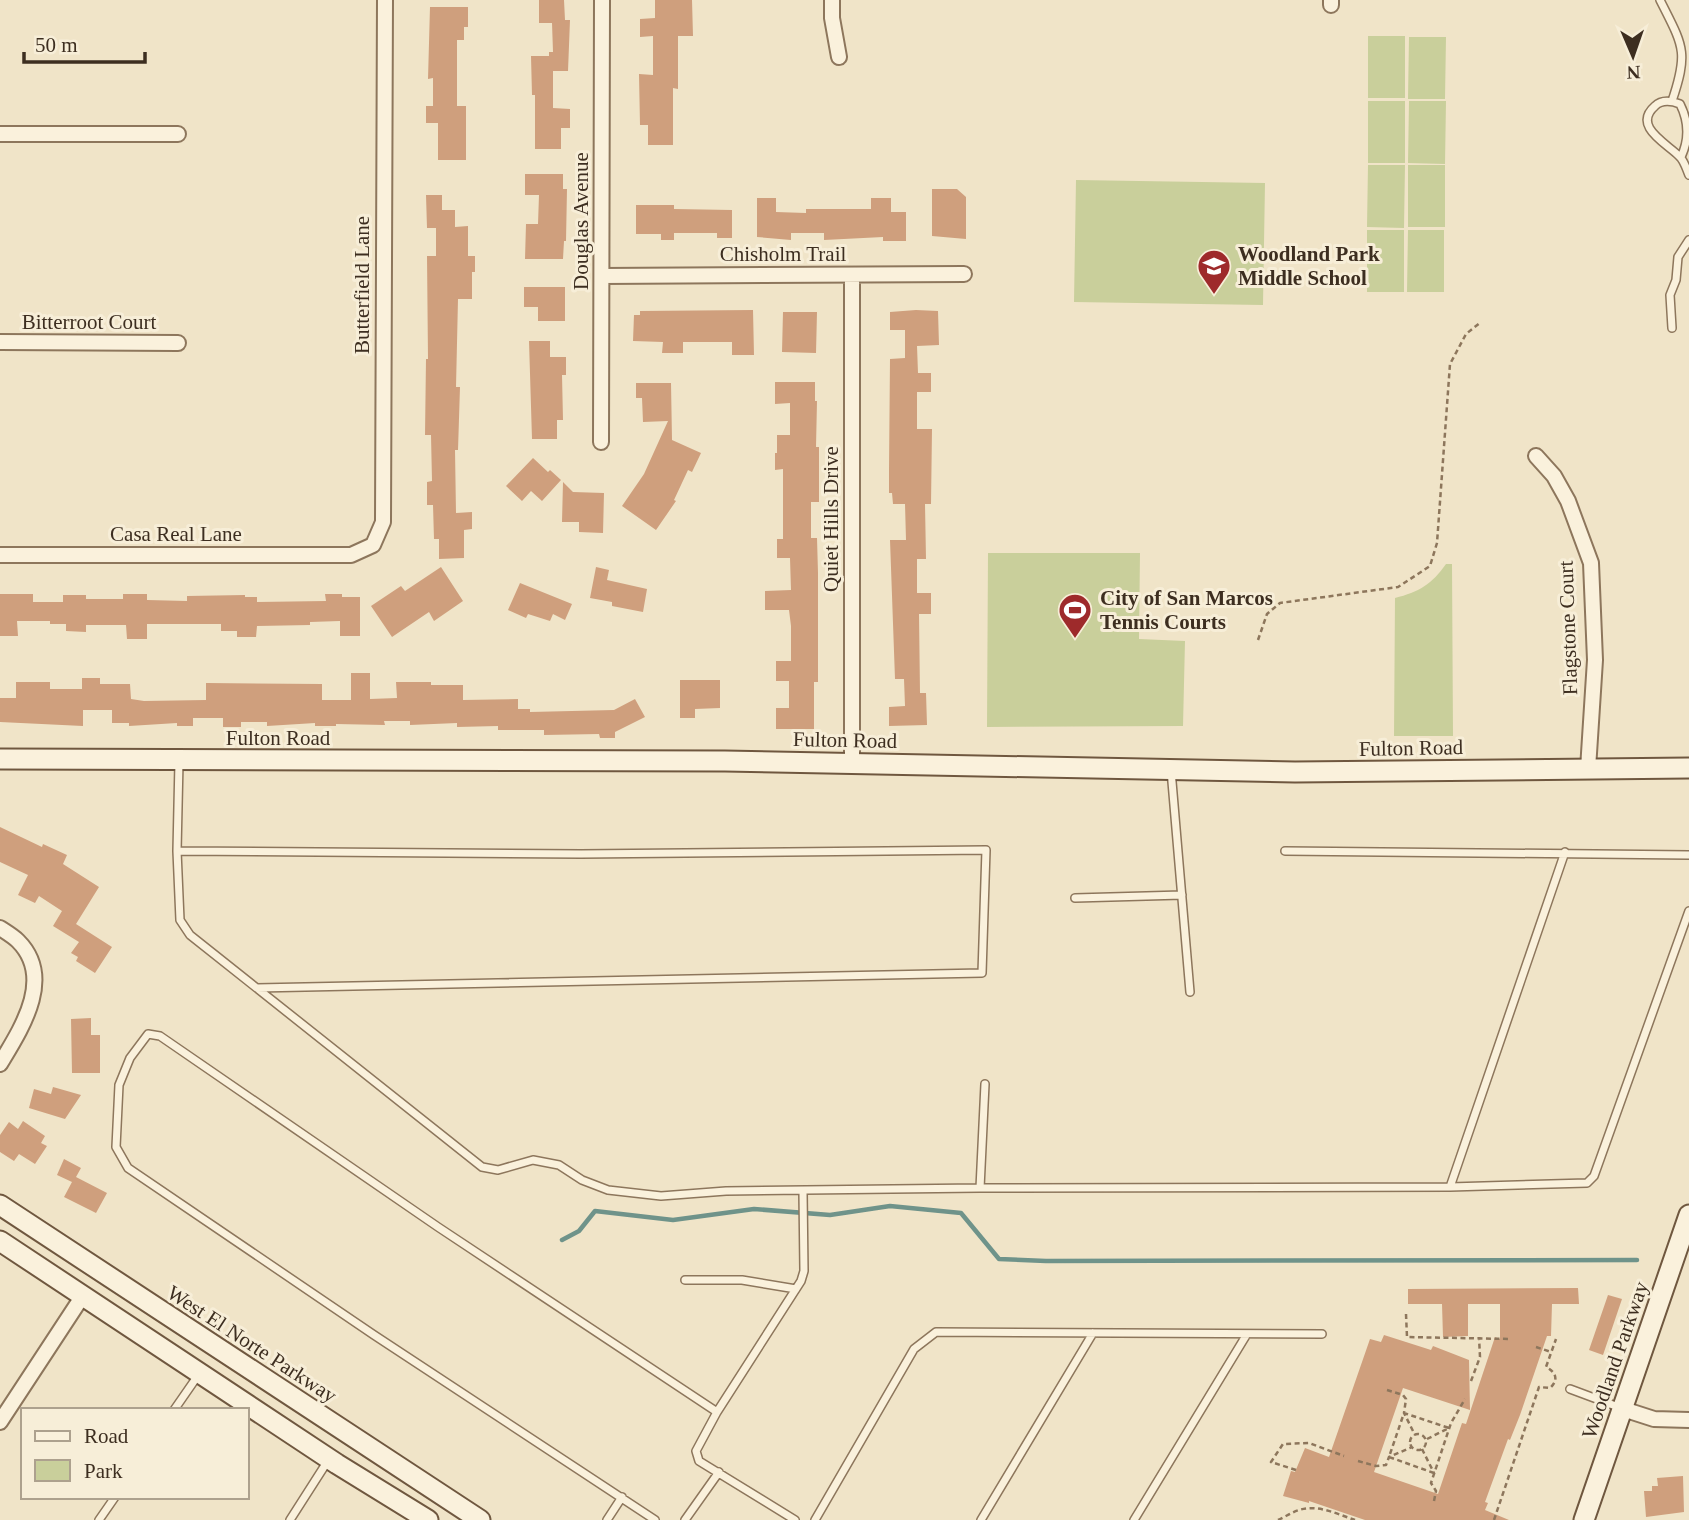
<svg xmlns="http://www.w3.org/2000/svg" width="1689" height="1520" font-family="'Times New Roman',serif">
  <style>
    .green { fill: #c9cf9b }
    .lines { fill: none; stroke-linecap: round; stroke-linejoin: round }
    .stream { stroke: #6f938a; stroke-width: 4.5 }
    .building { fill: #cf9f7d }
    .lane-casing { stroke: #8d765c; stroke-width: 10 }
    .street-casing { stroke: #8d765c; stroke-width: 18 }
    .secondary-casing { stroke: #6f573f; stroke-width: 23 }
    .path { stroke: #8d765c; stroke-width: 2.5; stroke-dasharray: 5 3.5; stroke-linecap: butt }
    .lane { stroke: #faf1dc; stroke-width: 7 }
    .street { stroke: #faf1dc; stroke-width: 14 }
    .secondary { stroke: #faf1dc; stroke-width: 19 }
    .labels { text-anchor: middle; stroke-width: 6; stroke-linejoin: round; paint-order: stroke }
    .street-label { font-size: 21px; fill: #3d2e20; stroke: #f7eed8 }
    .poi-label { font-size: 21px; font-weight: bold; fill: #3d2e20; stroke: #f7eed8; text-anchor: start }
  </style>
  <rect width="100%" height="100%" fill="#f0e4c8"/>
  <!-- green -->
  <path class="green" d="M1368,36H1405V98H1368Z
    M1409,37H1446L1445,99H1408Z
    M1368,101H1405V163H1368Z
    M1409,101H1446L1445,164L1408,163Z
    M1368,165H1405L1404,228L1367,227Z
    M1408,165H1445V227H1408Z
    M1076,180L1265,183L1263,305L1074,302Z
    M1367,230H1404V292H1367Z
    M1408,230H1444V292H1407Z
    M988,553H1140L1139,639L1185,641L1183,726L987,727Z
    M1446,564H1452L1453,736H1394L1395,598C1419,592 1432,584 1446,564Z"/>
  <g class="lines">
    <!-- stream -->
    <path class="stream" d="M562,1240L579,1231L595,1211L673,1220L754,1209L830,1215L890,1206L961,1213L999,1259L1046,1261L1637,1260"/>
  </g>
  <!-- building -->
  <path class="building" d="M539,0H564L565,20H570L568,71H553V108L570,109V128H561V149H535V95H532L531,56H549V52H553L552,23H539Z
    M655,0H692L693,36H678V89L673,88V145H648V125H640L639,74L653,75V36L640,37V19L655,18Z
    M430,7H468V27H464V40H457V106H466V160H438V123H426V106H433V78L428,79Z
    M525,174H563V189H567L566,241H564L563,259H525L526,224H538L539,195H525Z
    M932,189H957L966,197V239L932,236Z
    M426,195H442V210H455V227L468,226V256H475V272H472V299H458L456,387H460L458,450H455L456,513L472,512V529L464,530V558L439,559V539H434L433,505H427V482L432,481L431,435H425L426,359H428L427,256H436V228H427Z
    M757,198H776V212L806,213V209H871V198H891V212H906V241H883V237L824,240V233H791V240L757,237Z
    M636,205H674V209L732,210V238H717V233H674V240H661V234H636Z
    M524,287H565V321H538V307H524Z
    M753,310L754,355H732V342H683V353H662L663,342L633,341L634,315H640V311Z
    M916,310L938,311L939,345L917,346L918,373H931V392H917V429H932L931,504H925L926,559H917V593H931V614H919L920,693H926L927,725L889,726V707L905,706L904,679H895L890,540H906L905,504H893L892,493H889V470L890,359L905,358V330H890V312Z
    M783,312H817L816,353L782,352Z
    M529,341H550V357H566V375H562L563,420H557V439H532Z
    M775,382H815V401H817L816,447H819V502H811V538H817L818,573V682H814V729H776V708H789V681H776V661H791V626L789,610H765V591L791,590L790,558H777V539H783V469L775,470V453H777V435H790V403L775,404Z
    M636,383H671L672,440L701,453L692,472L688,470L674,500L676,501L656,530L622,506L644,474L668,421L643,422L642,398H636Z
    M533,458L548,472L550,470L561,480L542,501L531,491L522,501L506,486Z
    M563,482L573,492L604,493L603,533L579,532V522H562Z
    M441,567L463,601L434,621L429,612L392,637L371,606L401,586L405,591Z
    M596,567L609,570L607,580L647,589L643,612L612,606V602L590,598Z
    M520,583L572,604L565,620L553,614L550,621L528,614L526,618L508,610Z
    M0,594H33V602H63V595H86V599H123V594H147V600L187,601V596L245,595V597H257V602L326,601L325,594H342V597H360V636H340V621L310,622V625L257,626L256,637H237V631H221V624H147V639H127L126,625H86V632L66,631V624H50V621H17L18,636H0Z
    M351,673H370V699L397,698L396,682H431V685H463V700L518,699V709H530V712L614,710L635,699L645,717L615,732V738H600L599,734L544,735V730H498V726L457,727V723L410,725V721H384L385,725L336,724V726H315V723L267,726V722H241V727H223V718H193V726H177V723L129,726V723H112V710H83V726L0,722V698H16V682H50V689H82V678H100V684H130L131,699L144,701L206,700V683L322,684V700H351Z
    M680,680H720V708L695,709V718H680Z
    M0,827L42,847L43,844L67,855L63,864L99,887L76,924L112,947L95,973L76,961L78,957L71,953L79,942L53,926L62,911L39,896L35,903L18,895L28,875L0,862Z
    M91,1018V1035H100V1073H72L71,1019Z
    M53,1087L81,1095L65,1119L29,1108L34,1089L51,1094Z
    M23,1121L45,1136L41,1143L47,1146L35,1164L19,1154L14,1161L0,1152V1135L9,1122L18,1129Z
    M64,1159L81,1168L76,1177L107,1193L96,1213L64,1197L72,1182L57,1175Z
    M1578,1288L1579,1304H1552L1551,1336H1547L1520,1415L1510,1440L1508,1439L1485,1502L1488,1503L1485,1510L1509,1520H1365L1309,1501V1503L1283,1496L1291,1471L1295,1472L1305,1448L1329,1457L1370,1339L1381,1342L1384,1335L1431,1350L1433,1346L1469,1360L1470,1410L1403,1388L1374,1472L1438,1494L1462,1423L1466,1424L1495,1337L1500,1339V1304H1468V1336L1443,1337L1442,1304H1408V1289Z
    M1608,1295L1622,1299L1603,1355L1589,1350Z
    M1683,1476L1684,1512L1646,1517L1644,1491H1652V1486H1658L1657,1478Z"/>
  <g class="lines">
    <defs>
      <path id="lane" d="M1660,0C1683,46 1689,51 1672,101
        M1681,157C1689,140 1689,122 1680,104C1672,101 1662,99 1655,106C1632,126 1666,143 1679,156C1684,160 1686,168 1689,175
        M1672,328L1670,295L1676,280L1678,257L1689,240
        M179,762L177,851L180,920L190,935L482,1167L498,1170L533,1160L559,1165L582,1180L608,1190L661,1196L726,1191L980,1188L1450,1187L1587,1183L1594,1176L1689,911
        M1171,770L1190,992
        M177,851L581,854L986,850L982,973L257,988
        M1285,851L1689,855
        M1075,898L1182,895
        M1450,1187L1565,852
        M980,1188L985,1084
        M685,1280H742L796,1289
        M1570,1389L1621,1408
        M174,1410L199,1374
        M99,1520L115,1497
        M290,1520L329,1459
        M607,1520L622,1497
        M655,1520L374,1335L128,1168L116,1147L119,1085L130,1058L148,1034L160,1036L438,1227L717,1412
        M685,1520L719,1472
        M795,1520L699,1461L696,1451L717,1412L801,1281L804,1271L803,1192
        M815,1520L914,1349L936,1332L1322,1334
        M981,1520L1093,1333
        M1134,1520L1247,1334"/>
      <path id="street" d="M832,0V18L839,57
        M1331,5V0
        M0,134H178
        M852,275V763
        M602,276L964,274
        M0,342L178,343
        M601,442L602,0
        M1536,456L1554,476L1568,501L1591,563L1595,660L1588,769
        M0,555H351L373,545L383,522L385,0
        M0,928C6,932 13,936 18,941C55,978 21,1029 0,1064
        M1623,1409L1654,1419L1689,1420
        M0,1422L82,1297"/>
      <path id="secondary" d="M0,759L725,761L1295,772L1689,768
        M0,1205L480,1520
        M0,1241L337,1464L428,1520
        M1584,1520L1689,1215"/>
    </defs>
    <!-- lane casing -->
    <use href="#lane" class="lane-casing"/>
    <!-- street casing -->
    <use href="#street" class="street-casing"/>
    <!-- secondary casing -->
    <use href="#secondary" class="secondary-casing"/>
    <!-- path -->
    <path class="path" d="M1258,640L1267,614L1280,603L1398,587L1430,566L1437,543L1450,364L1466,334L1481,322
      M1406,1314L1407,1337L1510,1339
      M1536,1347L1551,1352
      M1471,1381L1480,1357L1479,1337
      M1387,1390L1403,1395L1406,1399L1404,1413L1415,1435
      M1410 1442a8 8 0 1 1 16 0a8 8 0 1 1-16 0Z
      M1427,1439L1449,1428
      M1422,1449L1434,1473
      M1358,1461L1376,1466L1386,1465L1389,1457L1412,1447
      M1296,1470L1271,1462L1283,1444L1309,1443L1344,1456
      M1434,1473L1389,1457L1404,1413L1449,1428
      M1434,1501L1436,1491L1431,1483L1451,1423L1465,1399
      M1278,1520C1285,1517 1292,1512 1299,1510C1318,1504 1337,1514 1355,1520
      M1494,1520L1539,1387L1550,1388C1559,1380 1556,1372 1546,1367L1556,1339"/>
    <!-- lane -->
    <use href="#lane" class="lane"/>
    <!-- street -->
    <use href="#street" class="street"/>
    <!-- secondary -->
    <use href="#secondary" class="secondary"/>
  </g>
  <!-- icons -->
  <defs>
    <symbol id="school-pin" viewBox="-11 -11 22 30"><path d="M0 17L-7.5 6A9.5 9.5 0 1 1 7.5 6Z" fill="#9e2a2b" stroke="#f7eed8"/><path d="M0-5L7-2L0 1L-7-2ZM-4 1L0 2.5L4 1V4Q0 6-4 4Z" fill="#fff"/></symbol>
    <symbol id="stadium-pin" viewBox="-11 -11 22 30"><path d="M0 17L-7.5 6A9.5 9.5 0 1 1 7.5 6Z" fill="#9e2a2b" stroke="#f7eed8"/><path d="M0-5a6.5 5 0 1 0 0 10a6.5 5 0 1 0 0-10ZM-3.5-1.8h7v3.6h-7Z" fill="#fff"/></symbol>
  </defs>
  <g fill-rule="evenodd">
    <use href="#school-pin" x="1195" y="247" width="38" height="52"/>
    <use href="#stadium-pin" x="1056" y="591" width="38" height="52"/>
  </g>
  <g class="labels">
    <!-- street labels -->
    <g class="street-label">
      <text transform="translate(581 221) rotate(-90)" y="7">Douglas Avenue</text>
      <text x="783" y="261">Chisholm Trail</text>
      <text transform="translate(362 285) rotate(-90)" y="7">Butterfield Lane</text>
      <text x="89" y="329">Bitterroot Court</text>
      <text transform="translate(831 519) rotate(-90)" y="7">Quiet Hills Drive</text>
      <text x="176" y="541">Casa Real Lane</text>
      <text transform="translate(1568 628) rotate(-92)" y="7">Flagstone Court</text>
      <text x="278" y="745">Fulton Road</text>
      <text transform="translate(845 740) rotate(1)" y="7">Fulton Road</text>
      <text transform="translate(1411 748) rotate(-1)" y="7">Fulton Road</text>
      <text transform="translate(252 1344) rotate(33)" y="7">West El Norte Parkway</text>
      <text transform="translate(1615 1360) rotate(-71)" y="7">Woodland Parkway</text>
    </g>
    <!-- poi labels -->
    <g class="poi-label">
      <text x="1238" y="261">Woodland Park<tspan x="1238" dy="24">Middle School</tspan></text>
      <text x="1100" y="605">City of San Marcos<tspan x="1100" dy="24">Tennis Courts</tspan></text>
    </g>
  </g>
  <!-- legend -->
  <rect x="21" y="1408" width="228" height="91" fill="#f7eed8" stroke="#ada18e" stroke-width="2"/>
  <rect x="35" y="1431" width="35" height="10" fill="#faf1dc" stroke="#ada18e" stroke-width="2"/>
  <text x="84" y="1443" font-size="21" fill="#3d2e20">Road</text>
  <rect x="35" y="1460" width="35" height="21" fill="#c9cf9b" stroke="#ada18e" stroke-width="2"/>
  <text x="84" y="1478" font-size="21" fill="#3d2e20">Park</text>
  <!-- north arrow -->
  <g transform="translate(1633 56) rotate(178)" stroke="#f7eed8" stroke-width="5" paint-order="stroke">
  <path d="M0-5L12 26L0 18L-12 26Z" fill="#3d2e20"/>
  <text y="-10" font-size="19" font-weight="bold" text-anchor="middle" fill="#3d2e20">N</text>
  </g>
  <!-- scale -->
  <path d="M24 52v10h121v-10" fill="none" stroke="#3d2e20" stroke-width="3.5"/>
  <text x="35" y="52" font-size="21" fill="#3d2e20" stroke="#f7eed8" stroke-width="5" paint-order="stroke">50 m</text>
</svg>
